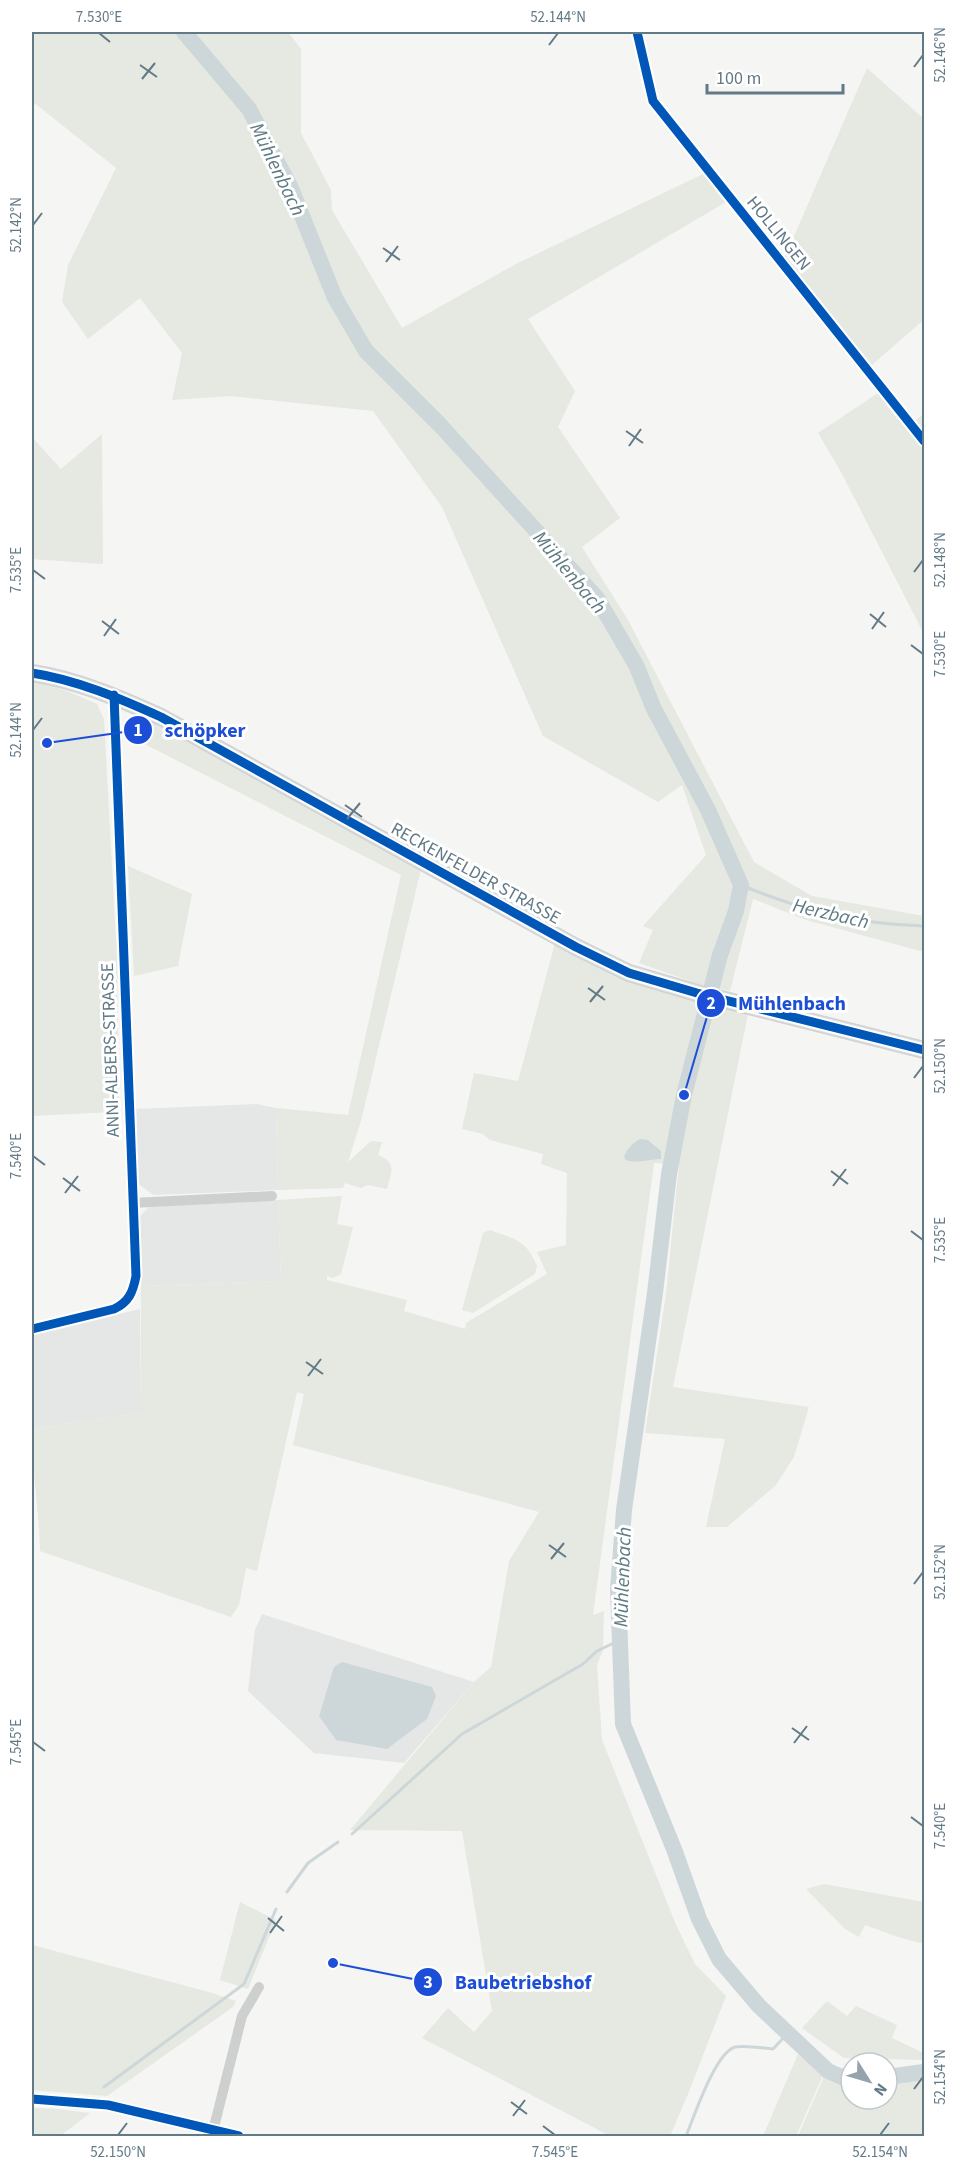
<svg xmlns="http://www.w3.org/2000/svg" width="956" height="2168" font-family="'Source Sans 3',sans-serif">
  <style>
    .built { fill: #e5e7e6 }
    .green { fill: #e5e9e1 }
    .water { fill: #cdd7d9 }
    .lines { fill: none; stroke-linecap: round; stroke-linejoin: round }
    .stream { stroke: #cdd7d9; stroke-width: 3 }
    .river { stroke: #cdd7d9; stroke-width: 16 }
    .secondary-casing { stroke: #d0d2d3; stroke-width: 18 }
    .street { stroke: #ced0d0; stroke-width: 10 }
    .secondary { stroke: #e1e1e2; stroke-width: 15 }
    .cycleway-casing { stroke: #fff; stroke-width: 13 }
    .cycleway { stroke: #0057b8; stroke-width: 9 }
    .ticks { fill: none; stroke: #627986; stroke-width: 2 }
    .labels { text-anchor: middle; stroke-width: 6; stroke-linejoin: round; paint-order: stroke }
    .street-label { font-size: 18px; fill: #627986; stroke: #fff }
    .water-label { font-size: 20px; font-style: italic; fill: #5e7b83; stroke: #fff }
    .leader { fill: none; stroke: #1d4ed8; stroke-width: 2 }
    .callout-dot { fill: #1d4ed8; stroke: #fff; stroke-width: 2 }
    .mark-label { font-size: 18px; text-anchor: middle; font-weight: bold; fill: #fff }
    .callout-label { font-size: 20px; text-anchor: middle; font-weight: bold; fill: #1d4ed8; stroke: #fff; stroke-width: 6; stroke-linejoin: round; paint-order: stroke }
    .neatline { fill: none; stroke: #627986; stroke-width: 2 }
    .ticks-label { font-size: 15px; text-anchor: middle; fill: #627986 }
  </style>
  <rect width="100%" height="100%" fill="#f5f5f3"/>
  <!-- built -->
  <path class="built" d="M257,1104L276,1108L278,1190L153,1195L140,1185L137,1176L135,1109Z
    M278,1200L281,1281L141,1286L139,1217L149,1207Z
    M140,1309L141,1413L32,1429V1335Z
    M262,1614L474,1682L404,1763L314,1753L248,1691L255,1630Z"/>
  <!-- green -->
  <path class="green" d="M32,32H288L301,49V133L331,190L332,210L402,328L516,264L703,174L726,202L528,319L575,391L558,427L620,518L582,547L628,620L754,862L812,896L924,916V952L806,920L753,899L730,991L698,984L639,963L653,930L643,926L706,855L682,785L658,802L543,736L442,507L373,411L230,396L172,400L182,353L140,298L88,339L62,302L68,265L116,168L32,101Z
    M867,68L924,119V324L921,322L872,365L785,257Z
    M878,393L897,419L906,409L915,421L924,413V634L841,472L818,433Z
    M102,434L103,564L32,559V437L61,469Z
    M32,679L67,691L97,704L104,719L117,958L119,1102L113,1103L112,1112L32,1116Z
    M136,721L155,723L421,869L362,1117L348,1162L371,1141L382,1142L378,1155C398,1163 391,1173 387,1189L368,1185L361,1188L345,1183L343,1188L278,1190L276,1108L348,1115L401,875L123,733Z
    M128,866L192,894L178,966L134,976Z
    M555,943L649,986L748,1014L673,1387L809,1407L794,1457L776,1485L727,1527H706L725,1439L645,1433L666,1294L679,1165L654,1163L593,1615L604,1611L603,1650L597,1665L602,1740L676,1925L695,1964L726,1996L688,2094L670,2136H610L422,2038L448,2008L474,2032L492,2011L462,1831L350,1830L474,1682L491,1667L509,1561L539,1512L293,1445L304,1394L297,1392L257,1571L246,1568L239,1605L231,1617L40,1551C39,1510 32,1470 32,1429L141,1413V1286L281,1281L278,1200L342,1196L337,1224L353,1227L341,1274L333,1278L327,1276V1280L407,1300L404,1311L465,1329L466,1323L547,1274L537,1252L566,1245L567,1173L541,1164L543,1154L490,1140L483,1134L462,1129L474,1073L518,1081Z
    M490,1230C516,1240 525,1238 537,1266L535,1274L473,1313L462,1310L483,1233Z
    M824,1884L924,1902V1944L898,1937L865,1925L859,1937L845,1929L806,1889Z
    M240,1902L276,1920L248,1989L220,1980Z
    M32,1945L209,1992L236,2001L233,2007L107,2096L32,2090Z
    M827,2001L847,2016L856,2006L897,2025L892,2038L924,2053V2060L844,2058L802,2028Z
    M798,2054L823,2075L796,2136H763Z
    M825,2074L851,2085V2099H887V2082L924,2078V2136H798Z
    M32,2108L57,2109L90,2113L60,2136H32Z"/>
  <!-- water -->
  <path class="water" d="M640,1139L648,1140L661,1151V1159C650,1159 636,1164 626,1160L624,1157C627,1148 633,1143 640,1139Z
    M342,1662L432,1687L436,1696L427,1719L387,1749L336,1740L319,1716L334,1667Z"/>
  <g class="lines">
    <!-- stream -->
    <path class="stream" d="M741,885C803,911 857,924 924,926
      M352,1834L462,1734L583,1664L597,1651L620,1640
      M287,1892L308,1863L338,1842
      M104,2087L244,1984L276,1909
      M686,2136C694,2117 715,2053 735,2047C746,2045 762,2048 773,2049L788,2033"/>
    <!-- river -->
    <path class="river" d="M184,32L249,109L290,186L335,298L366,351L441,426L597,598L636,665L654,709L708,810L741,885L736,911L720,955L684,1095L669,1174L655,1293L624,1510L618,1589L623,1724L674,1849L699,1919L719,1959L759,2006L828,2071L851,2081
      M887,2077L924,2072"/>
    <defs>
      <path id="secondary" d="M32,673C77,680 119,698 161,717L576,947L629,973L697,993L924,1050"/>
    </defs>
    <!-- secondary casing -->
    <use href="#secondary" class="secondary-casing"/>
    <!-- street -->
    <path class="street" d="M637,32L653,101L924,441
      M132,1203L272,1196
      M32,1329L114,1309C129,1302 133,1292 136,1276L114,695
      M32,2099L108,2105L239,2136
      M213,2131L242,2016L259,1987"/>
    <!-- secondary -->
    <use href="#secondary" class="secondary"/>
    <defs>
      <path id="cycleway" d="M637,32L653,101L924,441
        M32,673C77,680 119,698 161,717L576,947L629,973L697,993L924,1050
        M32,1329L114,1309C129,1302 133,1292 136,1276L114,695
        M32,2099L108,2105L239,2136"/>
    </defs>
    <!-- cycleway casing -->
    <use href="#cycleway" class="cycleway-casing"/>
    <!-- cycleway -->
    <use href="#cycleway" class="cycleway"/>
  </g>
  <!-- ticks -->
  <path class="ticks" d="M99,33L110,42M549,45L558,33M140,65L157,77M914,67L923,55M142,79L155,63M33,225L42,213M383,248L400,260M386,262L398,246M626,431L643,443M629,446L641,429M33,570L45,579M914,572L923,560M870,614L886,627M102,621L119,634M872,629L884,612M104,636L116,619M911,645L923,654M33,730L42,718M345,805L362,817M347,819L360,803M588,988L605,1000M590,1002L603,986M914,1078L923,1066M33,1156L45,1165M831,1171L848,1184M63,1178L80,1191M833,1186L846,1169M65,1193L78,1176M911,1231L923,1240M306,1362L323,1374M308,1376L321,1359M549,1545L566,1557M551,1559L564,1543M914,1584L923,1572M792,1728L809,1740M33,1742L45,1751M794,1743L807,1726M911,1817L923,1826M268,1918L284,1931M270,1933L282,1916M914,2089L923,2077M511,2102L527,2114M513,2116L525,2100M543,2126L555,2135M118,2135L127,2123M880,2135L889,2123"/>
  <g class="labels">
    <!-- street labels -->
    <g class="street-label">
      <text transform="translate(779 233) rotate(51)" y="6">HOLLINGEN</text>
      <text transform="translate(476 873) rotate(29)" y="6">RECKENFELDER STRASSE</text>
      <text transform="translate(110 1050) rotate(-92)" y="6">ANNI-ALBERS-STRASSE</text>
    </g>
    <!-- water labels -->
    <g class="water-label">
      <text transform="translate(278 169) rotate(64)" y="7">Mühlenbach</text>
      <text transform="translate(570 572) rotate(50)" y="7">Mühlenbach</text>
      <text transform="translate(831 913) rotate(13)" y="7">Herzbach</text>
      <text transform="translate(622 1577) rotate(-88)" y="7">Mühlenbach</text>
    </g>
  </g>
  <!-- callouts -->
  <path class="leader" d="M47 743L138 730M684 1095L711 1003M333 1963L428 1982"/>
  <g class="callout-dot">
    <circle cx="47" cy="743" r="6"/>
    <circle cx="684" cy="1095" r="6"/>
    <circle cx="333" cy="1963" r="6"/>
    <circle cx="138" cy="730" r="15"/>
    <circle cx="711" cy="1003" r="15"/>
    <circle cx="428" cy="1982" r="15"/>
  </g>
  <g class="mark-label">
    <text x="138" y="736">1</text>
    <text x="711" y="1009">2</text>
    <text x="428" y="1988">3</text>
  </g>
  <g class="callout-label">
    <text x="205" y="737">schöpker</text>
    <text x="792" y="1010">Mühlenbach</text>
    <text x="523" y="1989">Baubetriebshof</text>
  </g>
  <!-- border -->
  <rect width="956" height="2168" fill="none" stroke="#ffffff" stroke-width="66"/>
  <!-- north arrow -->
  <g transform="translate(869 2081) rotate(127)"><circle r="28" fill="#ffffff" stroke="#c0c9cf" stroke-width="1.5"/>
  <path d="M0-4.5L10 22L0 15L-10 22Z" fill="#95a4ac"/>
  <text y="-9" font-size="16" font-weight="bold" text-anchor="middle" fill="#627986">N</text>
  </g>
  <!-- scale -->
  <path d="M707 84v9h136v-9" fill="none" stroke="#627986" stroke-width="3"/>
  <text x="716" y="84" font-size="18" fill="#627986" stroke="#ffffff" stroke-width="4.5" paint-order="stroke">100 m</text>
  <rect x="33" y="33" width="890" height="2102" class="neatline"/>
  <g class="ticks-label">
    <text x="99" y="22">7.530°E</text>
    <text x="558" y="22">52.144°N</text>
    <text transform="translate(940 55) rotate(-90)" y="5">52.146°N</text>
    <text transform="translate(16 225) rotate(-90)" y="5">52.142°N</text>
    <text transform="translate(940 560) rotate(-90)" y="5">52.148°N</text>
    <text transform="translate(16 570) rotate(-90)" y="5">7.535°E</text>
    <text transform="translate(940 654) rotate(-90)" y="5">7.530°E</text>
    <text transform="translate(16 730) rotate(-90)" y="5">52.144°N</text>
    <text transform="translate(940 1066) rotate(-90)" y="5">52.150°N</text>
    <text transform="translate(16 1156) rotate(-90)" y="5">7.540°E</text>
    <text transform="translate(940 1240) rotate(-90)" y="5">7.535°E</text>
    <text transform="translate(940 1572) rotate(-90)" y="5">52.152°N</text>
    <text transform="translate(16 1742) rotate(-90)" y="5">7.545°E</text>
    <text transform="translate(940 1826) rotate(-90)" y="5">7.540°E</text>
    <text transform="translate(940 2077) rotate(-90)" y="5">52.154°N</text>
    <text x="118" y="2157">52.150°N</text>
    <text x="555" y="2157">7.545°E</text>
    <text x="880" y="2157">52.154°N</text>
  </g>
</svg>
